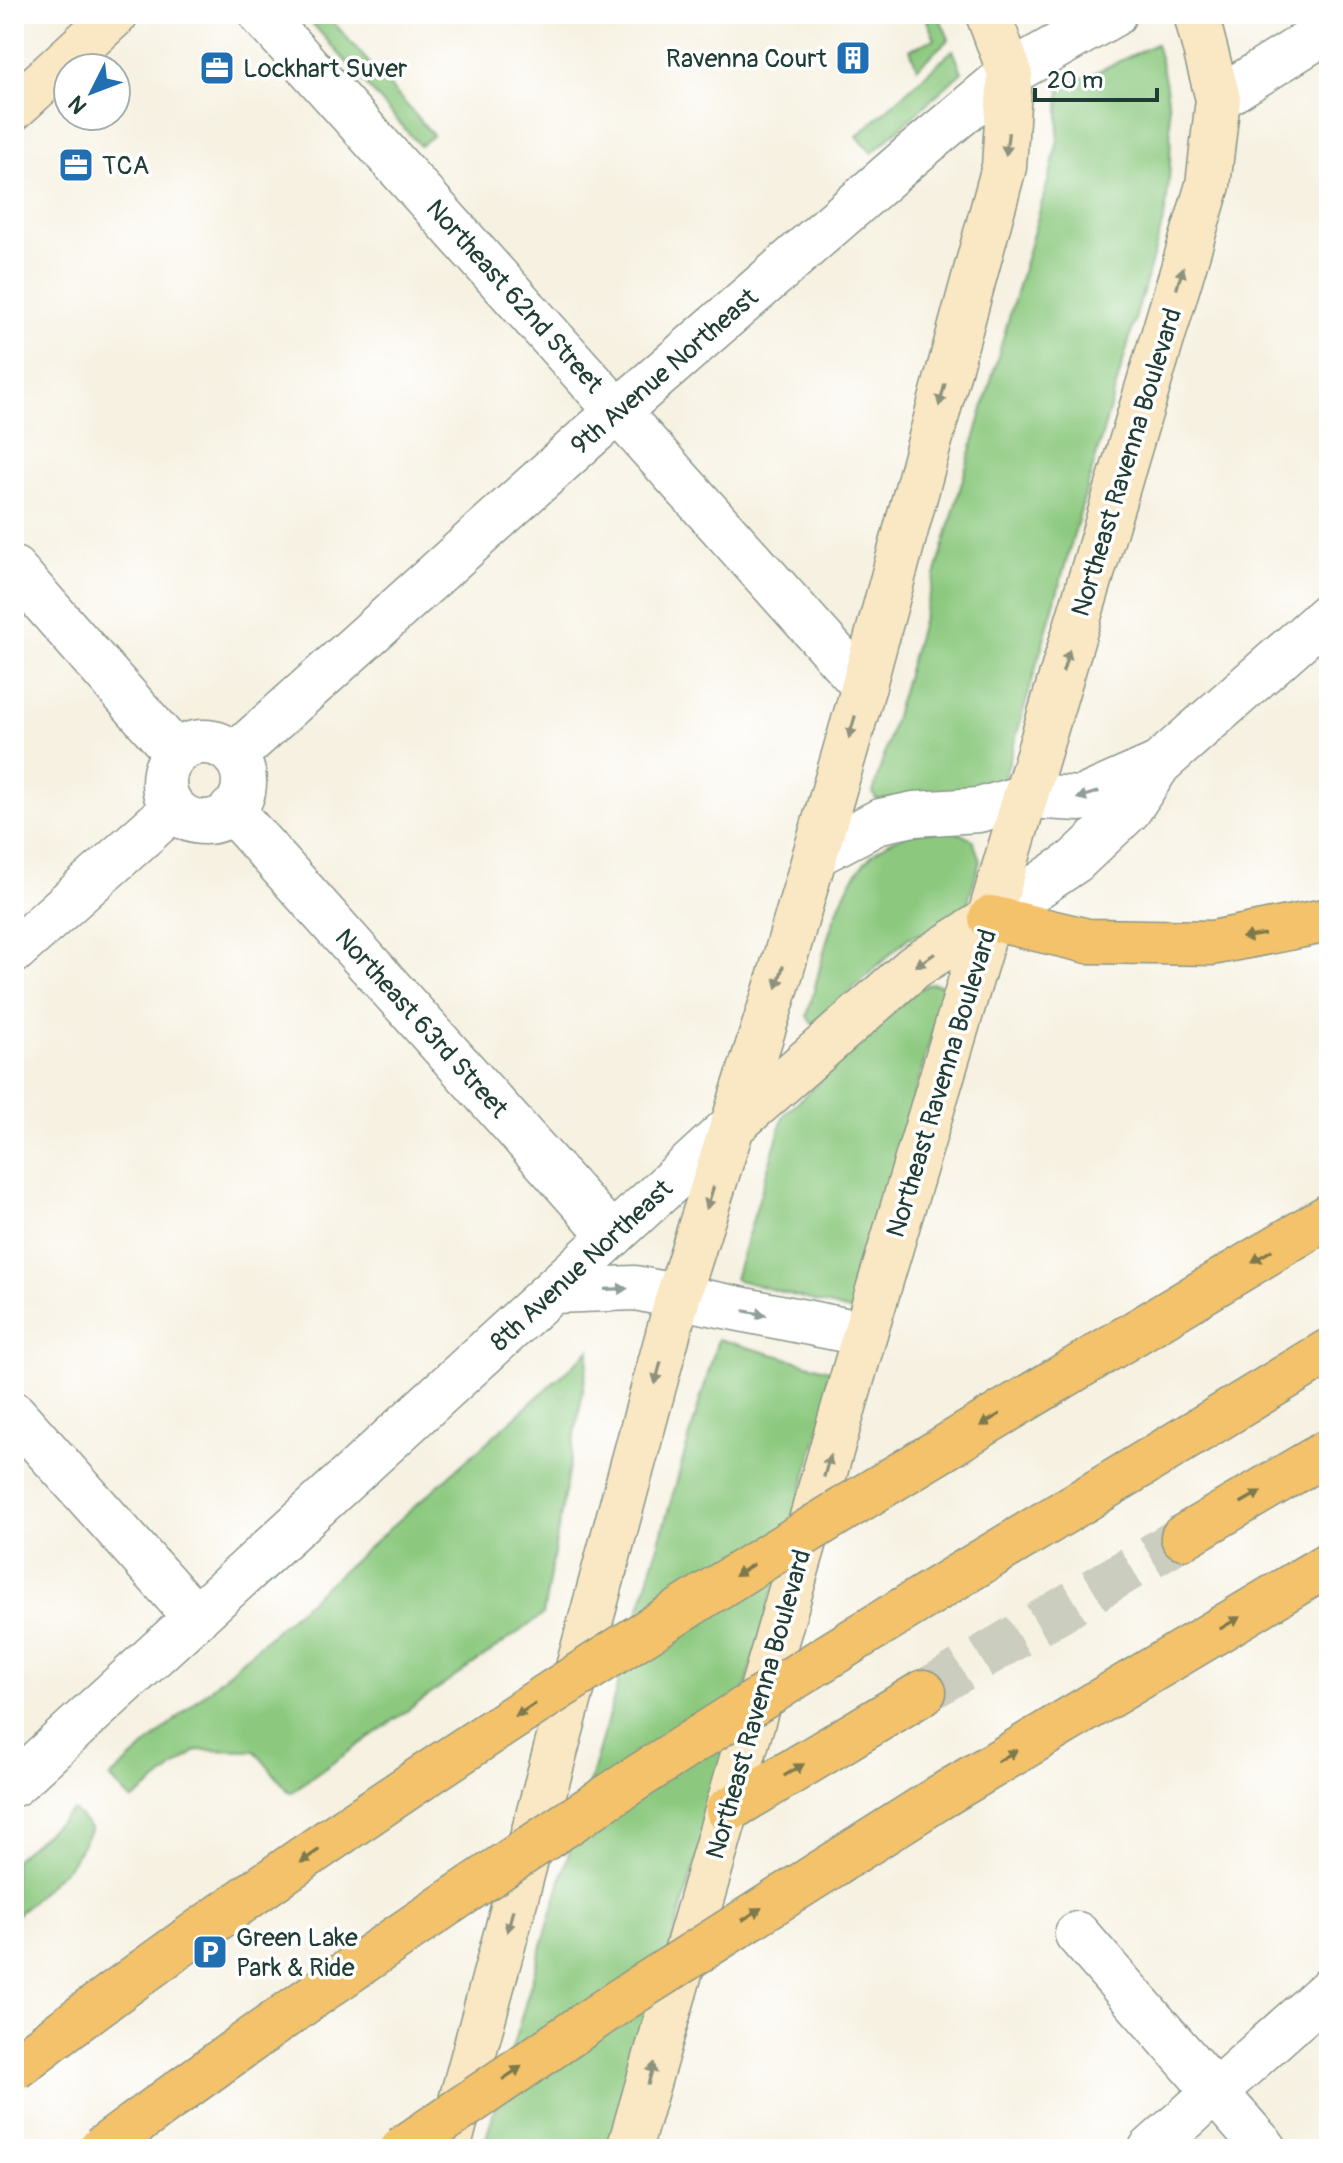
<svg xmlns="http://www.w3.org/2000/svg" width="1343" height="2163" font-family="Pangolin,sans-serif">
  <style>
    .green { fill: #8cc97f; stroke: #56835a; stroke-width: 2 }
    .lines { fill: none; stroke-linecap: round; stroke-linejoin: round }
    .motorway-tunnel { stroke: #cbcdbe; stroke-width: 44; stroke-dasharray: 44 22; stroke-linecap: butt }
    .minor-casing { stroke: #8a978a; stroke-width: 47 }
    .tertiary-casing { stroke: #8a978a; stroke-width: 47 }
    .secondary-casing { stroke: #8a978a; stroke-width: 47 }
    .motorway-casing { stroke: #8a978a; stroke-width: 47 }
    .minor { stroke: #fff; stroke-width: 44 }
    .tertiary { stroke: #fff; stroke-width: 44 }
    .secondary { stroke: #fae7c3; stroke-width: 44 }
    .motorway { stroke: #f3c26a; stroke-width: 44 }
    .motorway-bridge-casing { stroke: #8a978a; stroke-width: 47; stroke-linecap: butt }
    .motorway-bridge { stroke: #f3c26a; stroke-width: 44 }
    .oneway { fill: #8c927c }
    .oneway2 { fill: #8f9e9a }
    .oneway3 { fill: #7e794c }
    .labels { text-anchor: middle; stroke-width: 7; stroke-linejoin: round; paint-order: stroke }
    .poi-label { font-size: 26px; fill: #1f3d34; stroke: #fff; text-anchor: start }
    .street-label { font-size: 26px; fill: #1f3d34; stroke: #fff }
  </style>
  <rect width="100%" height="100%" fill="#fff"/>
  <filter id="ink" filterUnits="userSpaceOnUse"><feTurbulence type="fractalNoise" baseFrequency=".0125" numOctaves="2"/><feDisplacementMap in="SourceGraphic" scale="16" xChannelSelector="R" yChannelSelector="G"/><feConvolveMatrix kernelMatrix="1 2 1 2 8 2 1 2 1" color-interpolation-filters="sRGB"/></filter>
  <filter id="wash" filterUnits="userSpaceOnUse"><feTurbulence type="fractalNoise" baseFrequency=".006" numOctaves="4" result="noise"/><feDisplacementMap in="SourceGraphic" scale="32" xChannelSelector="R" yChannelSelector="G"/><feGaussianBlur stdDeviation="1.8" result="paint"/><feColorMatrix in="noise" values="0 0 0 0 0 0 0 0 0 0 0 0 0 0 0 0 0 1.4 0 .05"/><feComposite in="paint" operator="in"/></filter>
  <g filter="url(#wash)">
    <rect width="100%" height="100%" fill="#f6f1e1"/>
    <!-- green -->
    <path class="green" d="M304,14H326L433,135L420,146Z
      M924,14H938L949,39L917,68L910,49L935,39Z
      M1156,44C1174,102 1174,159 1164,218L1003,783L985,797L876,799L873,793L1051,171L1058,139L1060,89Z
      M953,50L962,72L872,153L857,136Z
      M955,831L973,840L980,861L963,919L908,938L818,1020L811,1023L807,1016C826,955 835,857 906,835C921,830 939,832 955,831Z
      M931,983L941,985L944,992L853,1312L735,1279L784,1115L915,991Z
      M718,1339L836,1372L613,2149H483Z
      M590,1350L543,1615L290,1793L255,1751L197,1750L132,1801L110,1778Z
      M73,1810L91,1829L72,1862L14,1918V1860Z"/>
  </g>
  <g filter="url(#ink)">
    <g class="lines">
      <!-- motorway-tunnel -->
      <path class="motorway-tunnel" d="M924,1692L1183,1537"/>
      <defs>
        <path id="minor" d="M261,14L864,686
          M1218,99L1309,42
          M14,569L176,753
          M164 782a40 40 0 1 1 80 0a40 40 0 1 1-80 0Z
          M234,756L586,439L912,155L1010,73L1114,14
          M231,810L612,1236
          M815,855L880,821L914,814L979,810L1027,796L1080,799L1159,764
          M991,918L1075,861L1129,810L1159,764L1329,614
          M14,951L174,808
          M553,1291L635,1288L865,1334
          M14,1414L196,1618
          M1077,1934L1265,2149
          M1151,2149L1329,1990"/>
        <path id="tertiary" d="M14,1784L734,1124"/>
        <path id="secondary" d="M14,108L116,14
          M735,1124L914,967L991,918
          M448,2149L678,1297L776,989L858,707L1004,167L1010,73L988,14
          M629,2149L865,1334L1208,185L1218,99L1196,14"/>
        <path id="motorway" d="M991,918L1088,941L1212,943L1329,920
          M1057,1380L1329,1216
          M1051,1520L1329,1351
          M1183,1537L1329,1451
          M940,1797L1329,1564
          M728,1810L924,1692"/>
      </defs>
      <!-- minor casing -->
      <use href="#minor" class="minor-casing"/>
      <!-- tertiary casing -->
      <use href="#tertiary" class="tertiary-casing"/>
      <!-- secondary casing -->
      <use href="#secondary" class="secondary-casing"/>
      <!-- motorway casing -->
      <use href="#motorway" class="motorway-casing"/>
      <!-- minor -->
      <use href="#minor" class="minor"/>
      <!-- tertiary -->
      <use href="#tertiary" class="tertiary"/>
      <!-- secondary -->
      <use href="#secondary" class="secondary"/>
      <!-- motorway -->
      <use href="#motorway" class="motorway"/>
      <defs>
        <path id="motorway-bridge" d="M14,2068C345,1815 700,1594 1057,1380
          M101,2149C407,1922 725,1715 1051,1520
          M402,2149L621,2000L940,1797"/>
      </defs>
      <!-- motorway-bridge casing -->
      <use href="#motorway-bridge" class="motorway-bridge-casing"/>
      <!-- motorway-bridge -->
      <use href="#motorway-bridge" class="motorway-bridge"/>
    </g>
    <!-- one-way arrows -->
    <defs><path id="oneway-solid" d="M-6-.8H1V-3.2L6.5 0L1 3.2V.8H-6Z" transform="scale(2)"/></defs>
    <g class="oneway">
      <use href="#oneway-solid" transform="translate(1007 144) rotate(97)"/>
      <use href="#oneway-solid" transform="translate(1180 278) rotate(-73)"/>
      <use href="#oneway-solid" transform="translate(942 395) rotate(105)"/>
      <use href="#oneway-solid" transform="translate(1066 661) rotate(-73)"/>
      <use href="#oneway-solid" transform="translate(852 727) rotate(106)"/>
      <use href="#oneway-solid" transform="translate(925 960) rotate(147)"/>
      <use href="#oneway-solid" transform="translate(780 977) rotate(106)"/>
      <use href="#oneway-solid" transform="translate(710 1198) rotate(108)"/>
      <use href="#oneway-solid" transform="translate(658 1373) rotate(105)"/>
      <use href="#oneway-solid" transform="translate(827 1466) rotate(-74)"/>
      <use href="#oneway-solid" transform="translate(510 1921) rotate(105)"/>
      <use href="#oneway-solid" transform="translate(651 2074) rotate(-74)"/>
    </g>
    <g class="oneway2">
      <use href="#oneway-solid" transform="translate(1088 795) rotate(162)"/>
      <use href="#oneway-solid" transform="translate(616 1289) rotate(-2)"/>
      <use href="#oneway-solid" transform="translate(755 1313) rotate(11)"/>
    </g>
    <g class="oneway3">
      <use href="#oneway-solid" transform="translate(1253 936) rotate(171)"/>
      <use href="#oneway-solid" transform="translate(1262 1256) rotate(149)"/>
      <use href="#oneway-solid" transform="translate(990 1420) rotate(149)"/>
      <use href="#oneway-solid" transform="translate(1251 1497) rotate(-30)"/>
      <use href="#oneway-solid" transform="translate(744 1570) rotate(148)"/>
      <use href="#oneway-solid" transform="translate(1230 1623) rotate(-31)"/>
      <use href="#oneway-solid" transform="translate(525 1710) rotate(147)"/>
      <use href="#oneway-solid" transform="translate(1007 1756) rotate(-31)"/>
      <use href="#oneway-solid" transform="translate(794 1770) rotate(-31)"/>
      <use href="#oneway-solid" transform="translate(310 1856) rotate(145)"/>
      <use href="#oneway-solid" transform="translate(752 1914) rotate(-33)"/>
      <use href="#oneway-solid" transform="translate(512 2073) rotate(-34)"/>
    </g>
  </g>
  <!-- icons -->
  <defs>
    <symbol id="building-square" viewBox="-11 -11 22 22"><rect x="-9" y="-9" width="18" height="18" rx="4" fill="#1f6fb2" stroke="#fff"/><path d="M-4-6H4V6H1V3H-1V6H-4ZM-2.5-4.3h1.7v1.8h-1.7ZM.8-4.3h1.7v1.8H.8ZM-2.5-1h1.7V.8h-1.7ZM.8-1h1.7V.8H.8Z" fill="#fff"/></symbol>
    <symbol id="office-square" viewBox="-11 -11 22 22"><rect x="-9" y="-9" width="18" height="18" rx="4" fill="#1f6fb2" stroke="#fff"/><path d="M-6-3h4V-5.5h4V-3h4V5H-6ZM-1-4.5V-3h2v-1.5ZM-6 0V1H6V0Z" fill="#fff"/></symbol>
    <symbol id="parking-square" viewBox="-11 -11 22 22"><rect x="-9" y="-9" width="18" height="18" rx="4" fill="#1f6fb2" stroke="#fff"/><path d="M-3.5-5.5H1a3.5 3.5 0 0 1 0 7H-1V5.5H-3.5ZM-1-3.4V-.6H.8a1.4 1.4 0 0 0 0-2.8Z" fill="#fff"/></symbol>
  </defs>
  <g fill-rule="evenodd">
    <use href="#building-square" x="833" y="38" width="40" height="40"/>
    <use href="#office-square" x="197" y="48" width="40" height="40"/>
    <use href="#office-square" x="56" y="145" width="40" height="40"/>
    <use href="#parking-square" x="190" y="1932" width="40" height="40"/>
  </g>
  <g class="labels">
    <!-- poi labels -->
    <g class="poi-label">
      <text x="827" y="67" text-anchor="end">Ravenna Court</text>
      <text x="243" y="77">Lockhart Suver</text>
      <text x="102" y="174">TCA</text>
      <text x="236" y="1946">Green Lake<tspan x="236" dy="30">Park &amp; Ride</tspan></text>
    </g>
    <!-- street labels -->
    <g class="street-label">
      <text transform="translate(515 296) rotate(48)" y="9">Northeast 62nd Street</text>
      <text transform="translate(664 371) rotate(-41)" y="9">9th Avenue Northeast</text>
      <text transform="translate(1126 462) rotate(-73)" y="9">Northeast Ravenna Boulevard</text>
      <text transform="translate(422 1023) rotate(48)" y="9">Northeast 63rd Street</text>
      <text transform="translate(941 1083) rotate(-73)" y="9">Northeast Ravenna Boulevard</text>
      <text transform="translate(581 1265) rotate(-43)" y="9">8th Avenue Northeast</text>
      <text transform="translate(758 1704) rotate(-74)" y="9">Northeast Ravenna Boulevard</text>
    </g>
  </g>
  <!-- margin -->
  <rect width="1343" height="2163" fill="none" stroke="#fff" stroke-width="48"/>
  <!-- north arrow -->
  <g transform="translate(92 92) rotate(228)"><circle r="38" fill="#ffffff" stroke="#a5b1ae" stroke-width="2"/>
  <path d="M0-6L14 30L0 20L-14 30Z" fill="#1f6fb2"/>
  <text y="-12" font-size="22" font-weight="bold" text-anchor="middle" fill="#1f3d34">N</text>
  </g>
  <!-- scale -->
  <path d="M1035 88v12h122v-12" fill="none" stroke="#1f3d34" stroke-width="4"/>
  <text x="1047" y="88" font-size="24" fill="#1f3d34" stroke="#ffffff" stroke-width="6" paint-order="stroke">20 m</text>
</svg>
